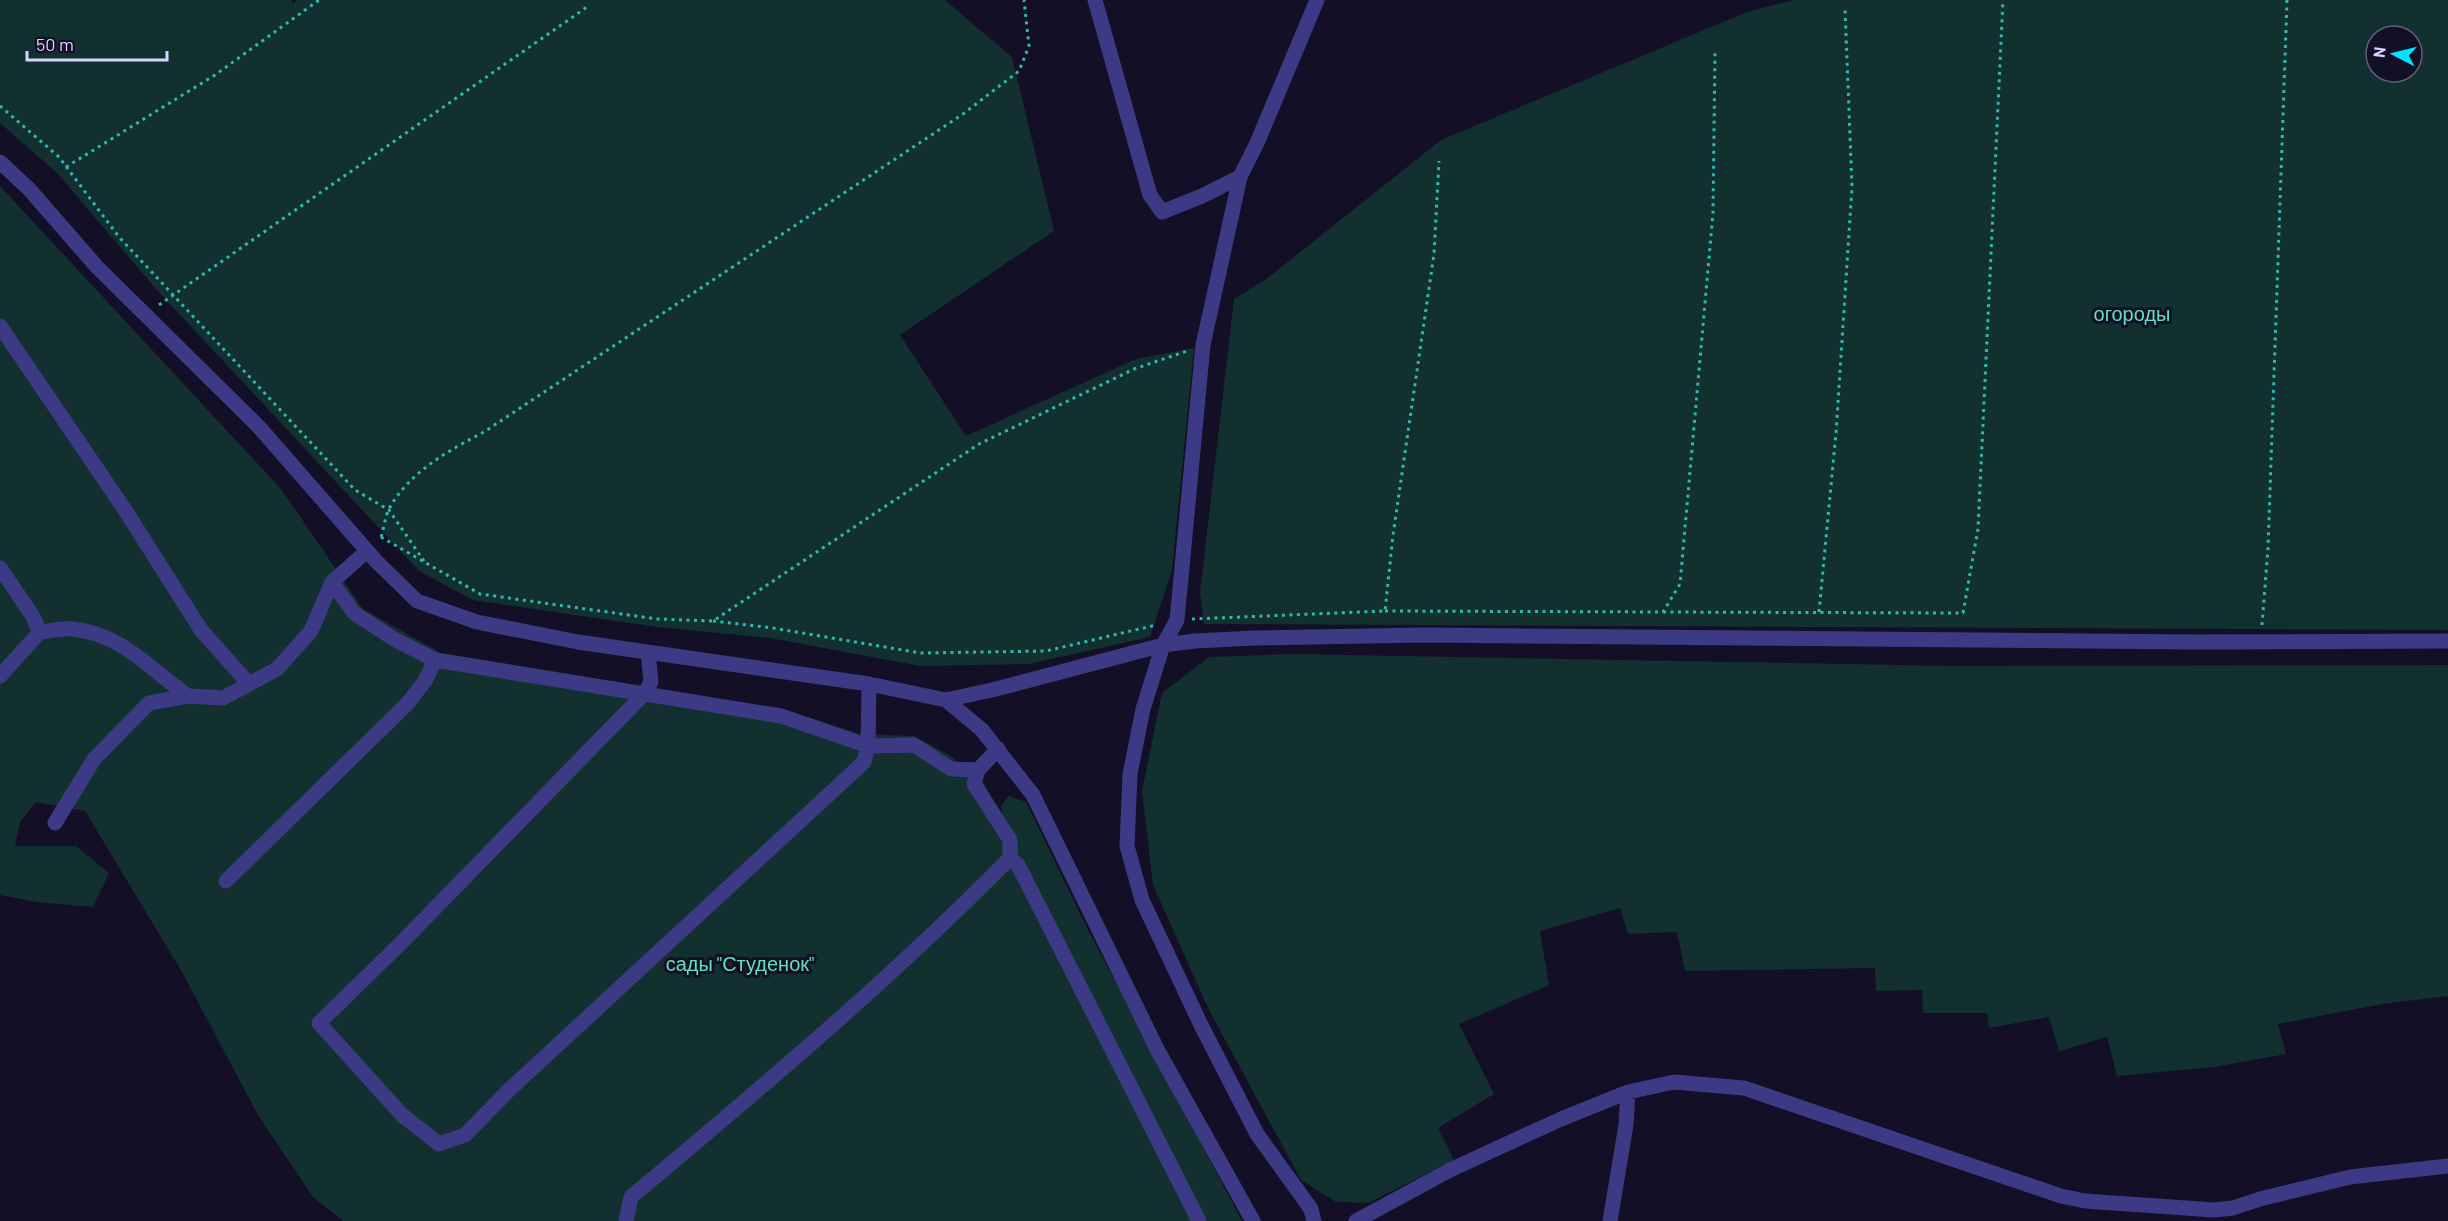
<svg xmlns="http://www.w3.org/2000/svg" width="2448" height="1221" font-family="Barlow,sans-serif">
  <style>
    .green { fill: #12302f; fill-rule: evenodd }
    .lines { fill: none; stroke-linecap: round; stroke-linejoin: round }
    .path { stroke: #2fb8b0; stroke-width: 3; stroke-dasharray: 3 4.5; stroke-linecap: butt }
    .minor { stroke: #3d3a85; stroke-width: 15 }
    .labels { text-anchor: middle; stroke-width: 6; stroke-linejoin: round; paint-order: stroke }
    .park-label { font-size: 20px; fill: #5fe0c0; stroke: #130f26 }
  </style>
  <rect width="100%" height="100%" fill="#130f26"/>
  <!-- green -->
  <path class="green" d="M0,0H291L293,3L298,0H945L1012,57L1054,231L900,335L966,436L1136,359L1194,348L1172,570L1150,637L1029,664L920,666L770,638L657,627L473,600L419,571L156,289L57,173L0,123Z
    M1794,0H2448V630L1204,624L1200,593L1234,299L1265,280L1441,140L1747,12ZM2376,36H2412V72H2376Z
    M0,186L282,490L363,609L441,653L784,709L860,734L914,736L949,755L983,782L1002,815L1001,806L1009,796L1026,802L1087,928L1242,1221H343L313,1197L258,1115L182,972L85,811L36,802L20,822L15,846H76L109,873L93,907L36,902L0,895Z
    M1291,654L1954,666L2448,665V996L2382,1004L2278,1024L2286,1054L2214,1067L2117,1076L2107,1037L2059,1051L2049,1017L1989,1028L1987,1013H1923L1922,990L1876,991L1875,968L1685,971L1677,932L1628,934L1620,908L1540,931L1549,985L1459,1024L1494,1094L1438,1128L1454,1160L1368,1203L1336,1202L1301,1180L1209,1010L1153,885L1142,791L1162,693L1209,657Z"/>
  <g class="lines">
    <!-- path -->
    <path class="path" d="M0,106L59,157L119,237L355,490L389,510L424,561
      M66,167L215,75L319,0
      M159,305L587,7
      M381,537L480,594L657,619L713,621L979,444L1134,369L1187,351
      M381,537C384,528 385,517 389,509C409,472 448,451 484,432L963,114L1019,71L1029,46L1024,0
      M1385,611L1663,612L1680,584L1713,213L1715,52
      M1663,612L1963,613L1978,529L2003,0
      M1819,612L1836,433L1852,187L1845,8
      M1192,619L1385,611L1393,535L1434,254L1439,161
      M713,621L773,628L921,653L1046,651L1156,625
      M2262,625L2268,548L2287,0"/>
    <!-- minor -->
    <path class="minor" d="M1095,0L1150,195L1162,212L1202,196L1240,177
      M0,162L29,189L97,267L259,427L376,561L417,601L477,622L578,642L869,684L946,700L982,730L1033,795L1158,1051L1253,1221
      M0,326L127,513L201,630L249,684
      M0,568L32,615L40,632
      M332,582L354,613L394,639L435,660L781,716L868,746L869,684
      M648,652L651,682L644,694L402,942L319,1023L402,1115L439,1144L465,1135L509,1090L864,762L868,746L914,745L951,769L978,770
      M0,676L40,632C50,631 62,628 72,629C121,633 151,670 188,696
      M946,700L996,689L1163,645L1195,641L1255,638L1423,635L2194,642L2448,641
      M55,823L94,759L149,703L188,696L223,698L277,669L311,631L332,582L367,551
      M1010,858L1018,865L1199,1221
      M226,881L407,704L425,681L435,660
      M626,1221L631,1197C761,1088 891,979 1010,858V840L974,784L978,770L998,749
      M1314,1221L1311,1209L1257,1134L1201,1025L1142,900L1127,846L1130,774L1143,709L1163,645L1177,620L1203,345L1240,177L1257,143L1317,0
      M1356,1221L1450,1170L1561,1119L1628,1092L1674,1082L1744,1088L2061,1196L2085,1201L2214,1210L2233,1208L2260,1199L2350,1177L2448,1166
      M1610,1221L1626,1125L1628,1092"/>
  </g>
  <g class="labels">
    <!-- park labels -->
    <g class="park-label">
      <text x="2132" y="321">огороды</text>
      <text x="740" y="971">сады "Студенок"</text>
    </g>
  </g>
  <!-- north arrow -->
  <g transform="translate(2394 54) rotate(277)"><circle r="28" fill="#130f26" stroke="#625e7d" stroke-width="1.5"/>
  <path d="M0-4.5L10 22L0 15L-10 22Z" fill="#00e5ff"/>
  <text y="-9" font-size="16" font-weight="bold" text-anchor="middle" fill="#d9d4ff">N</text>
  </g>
  <!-- scale -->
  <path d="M27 51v9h140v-9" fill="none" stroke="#d9d4ff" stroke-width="3"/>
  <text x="36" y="51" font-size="18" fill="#d9d4ff" stroke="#130f26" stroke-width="4.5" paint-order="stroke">50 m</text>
</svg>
